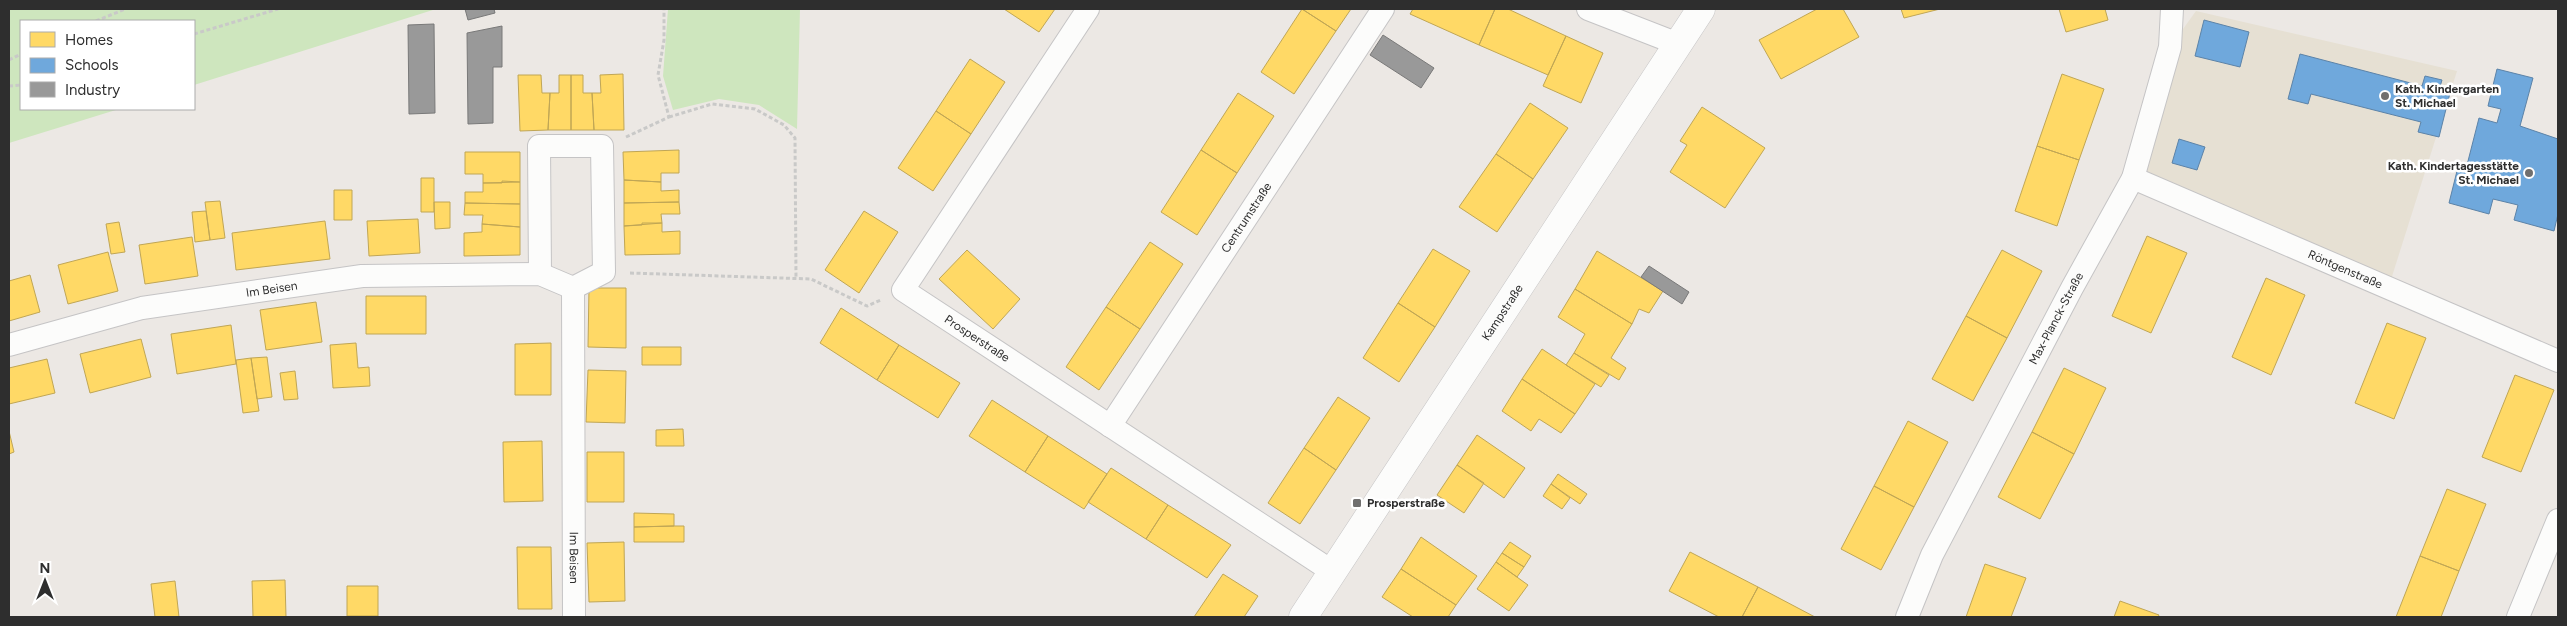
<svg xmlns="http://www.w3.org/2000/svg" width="2567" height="626" font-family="Figtree,sans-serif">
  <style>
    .education { fill: #e6e0d3 }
    .green { fill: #cee6be }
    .homes { fill: #ffd966; stroke: #c0a655 }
    .schools { fill: #6fa8dc; stroke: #5c83a8 }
    .industry { fill: #999; stroke: #797979 }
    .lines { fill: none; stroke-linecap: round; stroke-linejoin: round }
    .street-casing { stroke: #c5c4c5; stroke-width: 24 }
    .secondary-casing { stroke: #c5c4c5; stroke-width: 29 }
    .path { stroke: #c9c9c8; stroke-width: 3; stroke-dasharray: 4 2.5; stroke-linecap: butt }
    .street { stroke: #fcfcfb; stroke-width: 22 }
    .secondary { stroke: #fcfcfb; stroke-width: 28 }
    .poi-dot { fill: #706f6e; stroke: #fff; stroke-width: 2 }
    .labels { text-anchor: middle; stroke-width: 5; stroke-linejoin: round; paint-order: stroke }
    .poi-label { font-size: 12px; font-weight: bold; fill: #2e2e2e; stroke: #fff; text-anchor: start }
    .street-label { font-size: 12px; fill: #2e2e2e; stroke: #fff }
  </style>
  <rect width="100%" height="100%" fill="#ece8e4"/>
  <!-- education -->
  <path class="education" d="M2196,11L2457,71L2388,289L2133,178L2170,47Z"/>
  <!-- green -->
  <path class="green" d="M9,9H436L194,85V21H21V109H119L9,143Z
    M668,9H800L797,129L759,105L719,99L673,110L663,76Z"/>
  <!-- homes -->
  <path class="homes" d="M1004,9H1055L1039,32Z
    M1302,9L1336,31L1294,94L1261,72Z
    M1302,9H1351L1336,31Z
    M1413,9H1495L1479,45L1410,14Z
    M1495,9H1508L1566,36L1548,75L1479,45Z
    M1817,9H1843L1859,37L1781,79L1759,40Z
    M1901,9H1940L1904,18Z
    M2059,9H2105L2108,20L2066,32Z
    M1566,36L1603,53L1581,103L1543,86Z
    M970,59L1005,82L971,134L936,111Z
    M623,74L624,130H594L592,93H601L600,75Z
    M2062,74L2104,89L2079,160L2037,146Z
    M518,75H541L542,93H550L548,130L520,131Z
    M559,75H571V130H548L550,93H559Z
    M571,75H583V93H592L594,130H571Z
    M1238,93L1274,116L1237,173L1201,150Z
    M1530,103L1568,128L1533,179L1496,154Z
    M1702,107L1765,148L1725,208L1670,172L1687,145L1680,141Z
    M936,111L971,134L933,191L898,168Z
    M2037,146L2079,160L2057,226L2015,211Z
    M679,150V173H661V182L624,180L623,152Z
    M1201,150L1237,173L1197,235L1161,212Z
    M465,152H520V182L483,183V174H465Z
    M1496,154L1533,179L1497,232L1459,207Z
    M421,178H434V212H421Z
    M624,180L661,182V191L679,190V202L624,203Z
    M502,181L520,182V204L465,203V192H483V183H502Z
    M334,190H352V220H334Z
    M220,201L225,238L210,240L205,202Z
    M434,202H450V228L435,229Z
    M679,202L680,214H661L662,223L624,226V203Z
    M465,203L520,204V227L482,224L483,215H464Z
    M206,211L210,240L195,242L192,212Z
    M864,211L898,232L859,293L825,270Z
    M418,219L420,253L369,256L367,221Z
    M325,221L330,259L236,270L232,233Z
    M119,222L125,252L111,254L106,224Z
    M642,223H662V232L680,231V254L625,255L624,226L642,225Z
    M482,224L520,227V255L464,256V233L482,232Z
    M2147,236L2187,253L2151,333L2112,316Z
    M192,237L198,276L145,284L139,245Z
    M1150,242L1183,264L1140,329L1106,307Z
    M1433,249L1470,271L1435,327L1398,303Z
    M967,250L1020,299L993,329L939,279Z
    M2002,250L2042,271L2007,338L1966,316Z
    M1597,251L1663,291L1649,313L1639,309L1632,324L1575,289Z
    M108,252L118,291L68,304L58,265Z
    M30,275L40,312L9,321V281Z
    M2266,278L2305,295L2271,375L2232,357Z
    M589,288H626V348L588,347Z
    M1575,289L1632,324L1611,358L1626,368L1619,380L1574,353L1585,334L1558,317Z
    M366,296H426V334H366Z
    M316,302L322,342L266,350L260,310Z
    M1398,303L1435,327L1399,382L1363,358Z
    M1106,307L1140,329L1099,390L1066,367Z
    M841,308L899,345L877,380L820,343Z
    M1966,316L2007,338L1973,401L1932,379Z
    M2387,323L2426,338L2394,419L2355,403Z
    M231,325L236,364L177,374L171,334Z
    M141,339L151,377L90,393L80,354Z
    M356,343L358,368L369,367L370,386L333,388L330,345Z
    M551,343V395H515V344Z
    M899,345L960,383L938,418L877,380Z
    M642,347H681V365H642Z
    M1542,349L1595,384L1575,414L1522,379Z
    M1574,353L1609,375L1601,387L1566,365Z
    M267,357L272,397L257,399L251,358Z
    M251,358L259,411L243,413L236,360Z
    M47,359L55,393L9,404V368Z
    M2064,368L2106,388L2074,454L2032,432Z
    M588,370L626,371L625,423L586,422Z
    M295,371L298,399L284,400L280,373Z
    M2515,375L2554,390L2521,472L2482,457Z
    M1522,379L1575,414L1561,433L1539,419L1531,431L1502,411Z
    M1338,397L1370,418L1336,470L1304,448Z
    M992,400L1048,436L1025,472L969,436Z
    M1908,421L1948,442L1914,507L1874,486Z
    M683,429L684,446H656V430Z
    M9,431L14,452L9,454Z
    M2032,432L2074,454L2040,519L1998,497Z
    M1477,435L1525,468L1504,498L1457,465Z
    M1048,436L1107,474L1084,509L1025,472Z
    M542,441L543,501L504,502L503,442Z
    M1304,448L1336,470L1300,524L1268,503Z
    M587,452H624V502H587Z
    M1457,465L1484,483L1464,513L1437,495Z
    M1111,468L1168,505L1146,539L1088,502Z
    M1558,474L1587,494L1580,504L1551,484Z
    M1551,484L1570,498L1562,509L1543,496Z
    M1874,486L1914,507L1881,570L1841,549Z
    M2447,489L2486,504L2459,571L2420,556Z
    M1168,505L1231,545L1207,578L1146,539Z
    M634,513L674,514V526L634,527Z
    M674,526H684V542H634V527Z
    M1421,537L1477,576L1456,605L1401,569Z
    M624,542L625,601L589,602L587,543Z
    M1510,542L1531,556L1524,567L1502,553Z
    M517,547H551L552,609H518Z
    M1690,552L1758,587L1742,617H1719L1669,591Z
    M1502,553L1524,567L1517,577L1496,562Z
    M2420,556L2459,571L2441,617H2396Z
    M1496,562L1528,585L1509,611L1477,589Z
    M1985,564L2026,578L2011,617H1966Z
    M1401,569L1456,605L1448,617H1413L1382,597Z
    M1223,574L1258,596L1244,617H1194Z
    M285,580L286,617H253L252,581Z
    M175,581L179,617H155L151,584Z
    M347,586H378V616H347Z
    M1758,587L1815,617H1742Z
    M2120,601L2159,615L2158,617H2114Z"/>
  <!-- schools -->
  <path class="schools" d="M2204,20L2249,32L2240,67L2195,56Z
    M2300,54L2422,86L2425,76L2442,80L2439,90L2450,93L2439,137L2418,132L2421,122L2311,94L2308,104L2288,99Z
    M2497,69L2533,78L2520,126L2558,139V214L2554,231L2514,220L2518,205L2493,199L2489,214L2449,203L2459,163L2467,165L2479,118L2497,123L2501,109L2488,106Z
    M2179,139L2205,147L2197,170L2172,163Z"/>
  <!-- industry -->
  <path class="industry" d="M465,9H494L495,13L468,20Z
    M434,24L435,113L409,114L408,25Z
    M502,26V67H493V123L468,124L467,33Z
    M1383,35L1434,68L1421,88L1370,55Z
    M1649,266L1689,292L1682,304L1641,277Z"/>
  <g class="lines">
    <defs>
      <g id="street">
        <path id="s1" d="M1088,9L903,290L1333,572"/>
        <path d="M1588,9L1678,44"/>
        <path id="s2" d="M2133,178L2558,361"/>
        <path d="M540,274L539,146H602L604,272L573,288"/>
        <path id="s3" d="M9,345L142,308L362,276L540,274L573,288L574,617"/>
        <path id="s4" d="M1110,426L1383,9"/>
        <path id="s5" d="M1907,617L1932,555L2072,288L2133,178L2170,47L2172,9"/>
        <path d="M2518,617L2558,520"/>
      </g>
      <g id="secondary">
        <path id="s6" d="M1303,617L1701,9"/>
      </g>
    </defs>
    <!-- street casing -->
    <use href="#street" class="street-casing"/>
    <!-- secondary casing -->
    <use href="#secondary" class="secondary-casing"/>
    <!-- path -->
    <path class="path" d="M96,21L125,9
      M194,34L278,9
      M9,60L21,54
      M9,86L21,85
      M669,117L712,104L755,109L784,125L795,138L796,278
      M626,137L669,117L658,75L664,40V9
      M630,273L811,279L867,306L881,300"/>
    <!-- street -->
    <use href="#street" class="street"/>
    <!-- secondary -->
    <use href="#secondary" class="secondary"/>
  </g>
  <!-- markers -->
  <g class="poi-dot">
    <circle cx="2385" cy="96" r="5"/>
    <circle cx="2529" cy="173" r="5"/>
    <rect x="1352" y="498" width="10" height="10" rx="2.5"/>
  </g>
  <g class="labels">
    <!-- poi labels -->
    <g class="poi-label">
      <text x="2395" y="93">Kath. Kindergarten<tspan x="2395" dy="14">St. Michael</tspan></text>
      <text x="2519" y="170" text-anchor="end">Kath. Kindertagesstätte<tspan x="2519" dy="14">St. Michael</tspan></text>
      <text x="1367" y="507">Prosperstraße</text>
    </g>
    <!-- street labels -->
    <g class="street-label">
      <text dy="4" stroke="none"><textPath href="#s4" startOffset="249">Centrumstraße</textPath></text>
      <text dy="4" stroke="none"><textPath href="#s2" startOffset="231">Röntgenstraße</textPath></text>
      <text dy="4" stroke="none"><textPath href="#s3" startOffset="269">Im Beisen</textPath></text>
      <text dy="4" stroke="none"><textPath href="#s6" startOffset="364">Kampstraße</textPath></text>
      <text dy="4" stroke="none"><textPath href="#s5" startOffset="334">Max-Planck-Straße</textPath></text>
      <text dy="4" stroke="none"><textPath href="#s1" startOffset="425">Prosperstraße</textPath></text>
      <text dy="4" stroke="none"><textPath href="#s3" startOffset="844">Im Beisen</textPath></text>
    </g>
  </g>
  <!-- border -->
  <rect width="2567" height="626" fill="none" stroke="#2e2e2e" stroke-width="20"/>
  <!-- legend -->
  <rect x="20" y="20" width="175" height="90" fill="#ffffff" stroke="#ababab"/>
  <rect x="30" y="32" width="25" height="15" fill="#ffd966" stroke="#ababab"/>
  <text x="65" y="45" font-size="15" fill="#2e2e2e">Homes</text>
  <rect x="30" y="58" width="25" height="15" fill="#6fa8dc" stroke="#ababab"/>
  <text x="65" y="70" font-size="15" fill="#2e2e2e">Schools</text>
  <rect x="30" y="82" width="25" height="15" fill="#999999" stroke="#ababab"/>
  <text x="65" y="95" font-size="15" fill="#2e2e2e">Industry</text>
  <!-- north arrow -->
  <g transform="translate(45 581)" stroke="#ffffff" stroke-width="4" paint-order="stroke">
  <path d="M0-4L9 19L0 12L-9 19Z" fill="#2e2e2e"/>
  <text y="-8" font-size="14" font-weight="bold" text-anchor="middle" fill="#2e2e2e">N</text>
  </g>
</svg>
